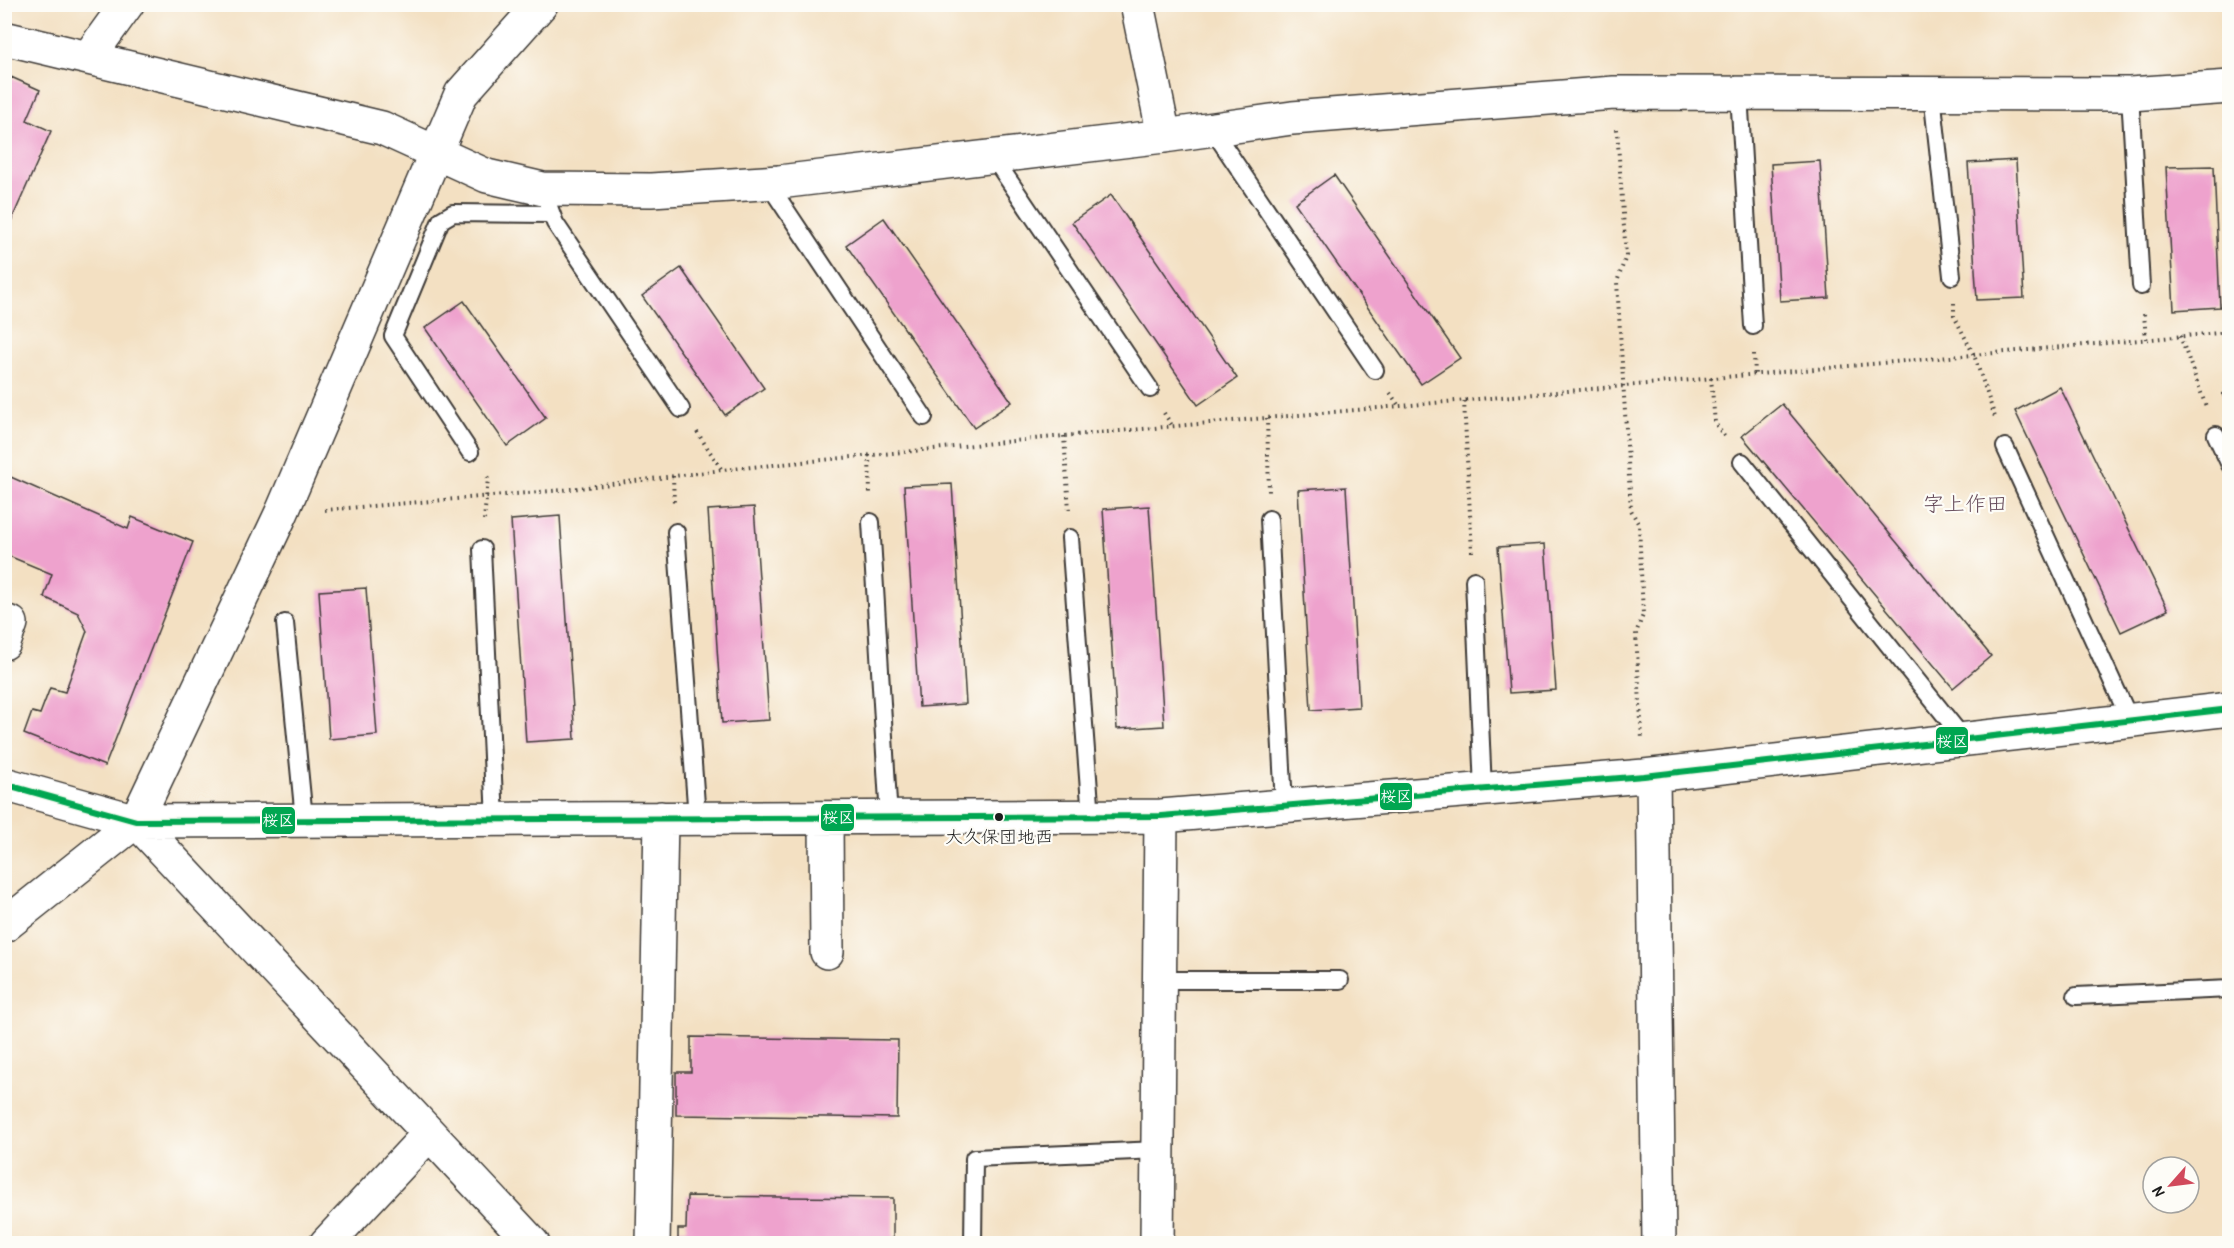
<svg xmlns="http://www.w3.org/2000/svg" width="2234" height="1248" font-family="'Patrick Hand','Klee One',sans-serif">
  <style>
    .building { fill: #eea2cd }
    .lines { fill: none; stroke-linecap: round; stroke-linejoin: round }
    .service-casing { stroke: #3c3935; stroke-width: 20 }
    .minor-casing { stroke: #3c3935; stroke-width: 36 }
    .path { stroke: #3c3935; stroke-width: 4; stroke-dasharray: 1.5 4.5; stroke-linecap: butt }
    .service { stroke: #fff; stroke-width: 16 }
    .minor { stroke: #fff; stroke-width: 33 }
    .bus-1-casing { stroke: #fdfcf7; stroke-width: 10 }
    .bus-1 { stroke: #00a651; stroke-width: 6 }
    .bus-dot { fill: #1c1c1c; stroke: #fdfcf7; stroke-width: 2 }
    .labels { text-anchor: middle; stroke-width: 4.5; stroke-linejoin: round; paint-order: stroke }
    .bus-label { font-size: 18px; fill: #1c1c1c; stroke: #fdfcf7 }
    .neighbourhood-label { font-size: 21px; fill: #664b5a; stroke: #fdfcf7 }
    .line-badge { stroke: #fdfcf7; stroke-width: 2 }
    .badge-label { font-size: 16px; text-anchor: middle; font-weight: bold; fill: #fff }
  </style>
  <rect width="100%" height="100%" fill="#fdfcf7"/>
  <filter id="ink" filterUnits="userSpaceOnUse"><feTurbulence type="fractalNoise" baseFrequency=".0167" numOctaves="2"/><feDisplacementMap in="SourceGraphic" scale="12" xChannelSelector="R" yChannelSelector="G"/><feConvolveMatrix kernelMatrix="1 2 1 2 8 2 1 2 1" color-interpolation-filters="sRGB"/></filter>
  <filter id="wash" filterUnits="userSpaceOnUse"><feTurbulence type="fractalNoise" baseFrequency=".008" numOctaves="4" result="noise"/><feDisplacementMap in="SourceGraphic" scale="24" xChannelSelector="R" yChannelSelector="G"/><feGaussianBlur stdDeviation="1.35" result="paint"/><feColorMatrix in="noise" values="0 0 0 0 0 0 0 0 0 0 0 0 0 0 0 0 0 1.4 0 .05"/><feComposite in="paint" operator="in"/></filter>
  <g filter="url(#wash)">
    <rect width="100%" height="100%" fill="#f3e0c2"/>
    <g id="blocks">
      <!-- building -->
      <path class="building" d="M11,77L40,90L27,120L51,131L4,237V93Z
        M2016,160L2024,298L1977,300L1968,163Z
        M1820,161L1829,298L1780,301L1771,164Z
        M2214,166L2220,307L2174,310L2166,167Z
        M1334,175L1460,358L1421,384L1295,203Z
        M1111,195L1237,378L1198,405L1072,222Z
        M884,218L1012,402L974,428L846,245Z
        M681,268L764,388L725,415L642,296Z
        M464,301L546,418L507,446L425,328Z
        M2060,387L2168,610L2121,632L2015,411Z
        M2230,391V409L2222,394Z
        M1782,404L1991,656L1953,688L1742,436Z
        M4,474L128,529L132,517L193,542L105,766L24,734L32,712L40,714L50,688L65,692L87,631L78,613L44,597L52,574L4,554Z
        M952,484L966,704L919,707L904,486Z
        M1346,487L1359,707L1311,710L1298,490Z
        M1149,506L1164,726L1117,729L1103,509Z
        M754,507L769,720L722,723L708,510Z
        M560,516L575,739L526,742L511,520Z
        M1545,544L1556,690L1509,693L1498,547Z
        M366,588L377,735L329,739L319,591Z
        M691,1037L898,1040L897,1118L676,1115V1072H691Z
        M687,1196L893,1198V1244H678V1229H686Z"/>
    </g>
  </g>
  <g filter="url(#ink)">
    <use href="#blocks" fill-opacity="0" stroke="#3c3935" stroke-width="1.5"/>
    <g class="lines">
      <defs>
        <path id="service" d="M1739,93L1753,326
          M1932,94L1952,276
          M2130,94L2141,286
          M1219,129L1221,142L1375,370
          M993,157L1150,389
          M773,183L774,192L924,417
          M548,204L555,223L681,409
          M2216,435L2230,465
          M2005,447L2130,720
          M470,452L393,336L441,220L453,213L551,214
          M1742,462L1963,738
          M1269,519L1284,806
          M871,522L889,819
          M676,532L697,818
          M1070,538L1091,817
          M482,549L495,819
          M1474,580L1483,790
          M285,623L304,819
          M1159,980H1340
          M2076,996L2230,989
          M973,1244L974,1158L1158,1150"/>
        <path id="minor" d="M1137,4L1164,136
          M4,38L382,128L487,176L543,189L651,190L779,182L1164,136L1292,118L1614,93L2130,94L2230,87
          M88,58L127,4
          M4,621L11,623L4,643
          M1653,775L1659,1244
          M4,784L136,821L1161,816L1644,776L2230,709
          M826,819L827,952
          M136,821L533,1244
          M4,926L136,821L282,512L461,94L541,4
          M326,1244L428,1135
          M653,1244L661,818
          M1157,1244L1161,816"/>
      </defs>
      <!-- service casing -->
      <use href="#service" class="service-casing"/>
      <!-- minor casing -->
      <use href="#minor" class="minor-casing"/>
      <!-- path -->
      <path class="path" d="M1617,129L1626,256L1617,282L1631,510L1639,525L1643,615L1636,633L1642,739
        M1954,303V316L1974,355L1996,420
        M2144,314L2146,339
        M2180,336L2207,409
        M1754,354L1755,374
        M1711,378L1715,423L1726,439
        M1390,393L1399,406
        M1464,401L1472,552
        M1164,413L1173,427
        M1267,418L1269,492
        M697,432L722,470
        M1064,436L1069,510
        M869,455L870,494
        M673,476L674,504
        M325,510L563,490L722,470L1064,436L2230,332
        M484,520L488,478L486,475"/>
      <!-- service -->
      <use href="#service" class="service"/>
      <!-- minor -->
      <use href="#minor" class="minor"/>
      <defs>
        <path id="bus-1" d="M4,784L136,821L1161,816L1644,776L2230,709"/>
      </defs>
      <!-- bus-1 casing -->
      <use href="#bus-1" class="bus-1-casing"/>
      <!-- bus-1 -->
      <use href="#bus-1" class="bus-1"/>
    </g>
  </g>
  <!-- markers -->
  <circle class="bus-dot" cx="999" cy="817" r="5"/>
  <g class="labels">
    <!-- bus labels -->
    <g class="bus-label">
      <text x="999" y="843">大久保団地西</text>
    </g>
    <!-- neighbourhood labels -->
    <g class="neighbourhood-label">
      <text x="1965" y="511">字上作田</text>
    </g>
  </g>
  <g class="line-badge">
    <rect x="1935" y="726" width="34" height="29" rx="6" fill="#00a651"/>
    <rect x="1379" y="782" width="34" height="29" rx="6" fill="#00a651"/>
    <rect x="820" y="803" width="35" height="29" rx="6" fill="#00a651"/>
    <rect x="261" y="806" width="35" height="29" rx="6" fill="#00a651"/>
  </g>
  <g class="badge-label">
    <text x="1952" y="747">桜区</text>
    <text x="1396" y="802">桜区</text>
    <text x="838" y="823">桜区</text>
    <text x="278" y="826">桜区</text>
  </g>
  <!-- margin -->
  <rect width="2234" height="1248" fill="none" stroke="#fdfcf7" stroke-width="24"/>
  <!-- north arrow -->
  <g transform="translate(2171 1185) rotate(242)"><circle r="28" fill="#fdfcf7" stroke="#a3a29f" stroke-width="1.5"/>
  <path d="M0-4.5L10 22L0 15L-10 22Z" fill="#d1495b"/>
  <text y="-9" font-size="16" font-weight="bold" text-anchor="middle" fill="#1c1c1c">N</text>
  </g>
</svg>
